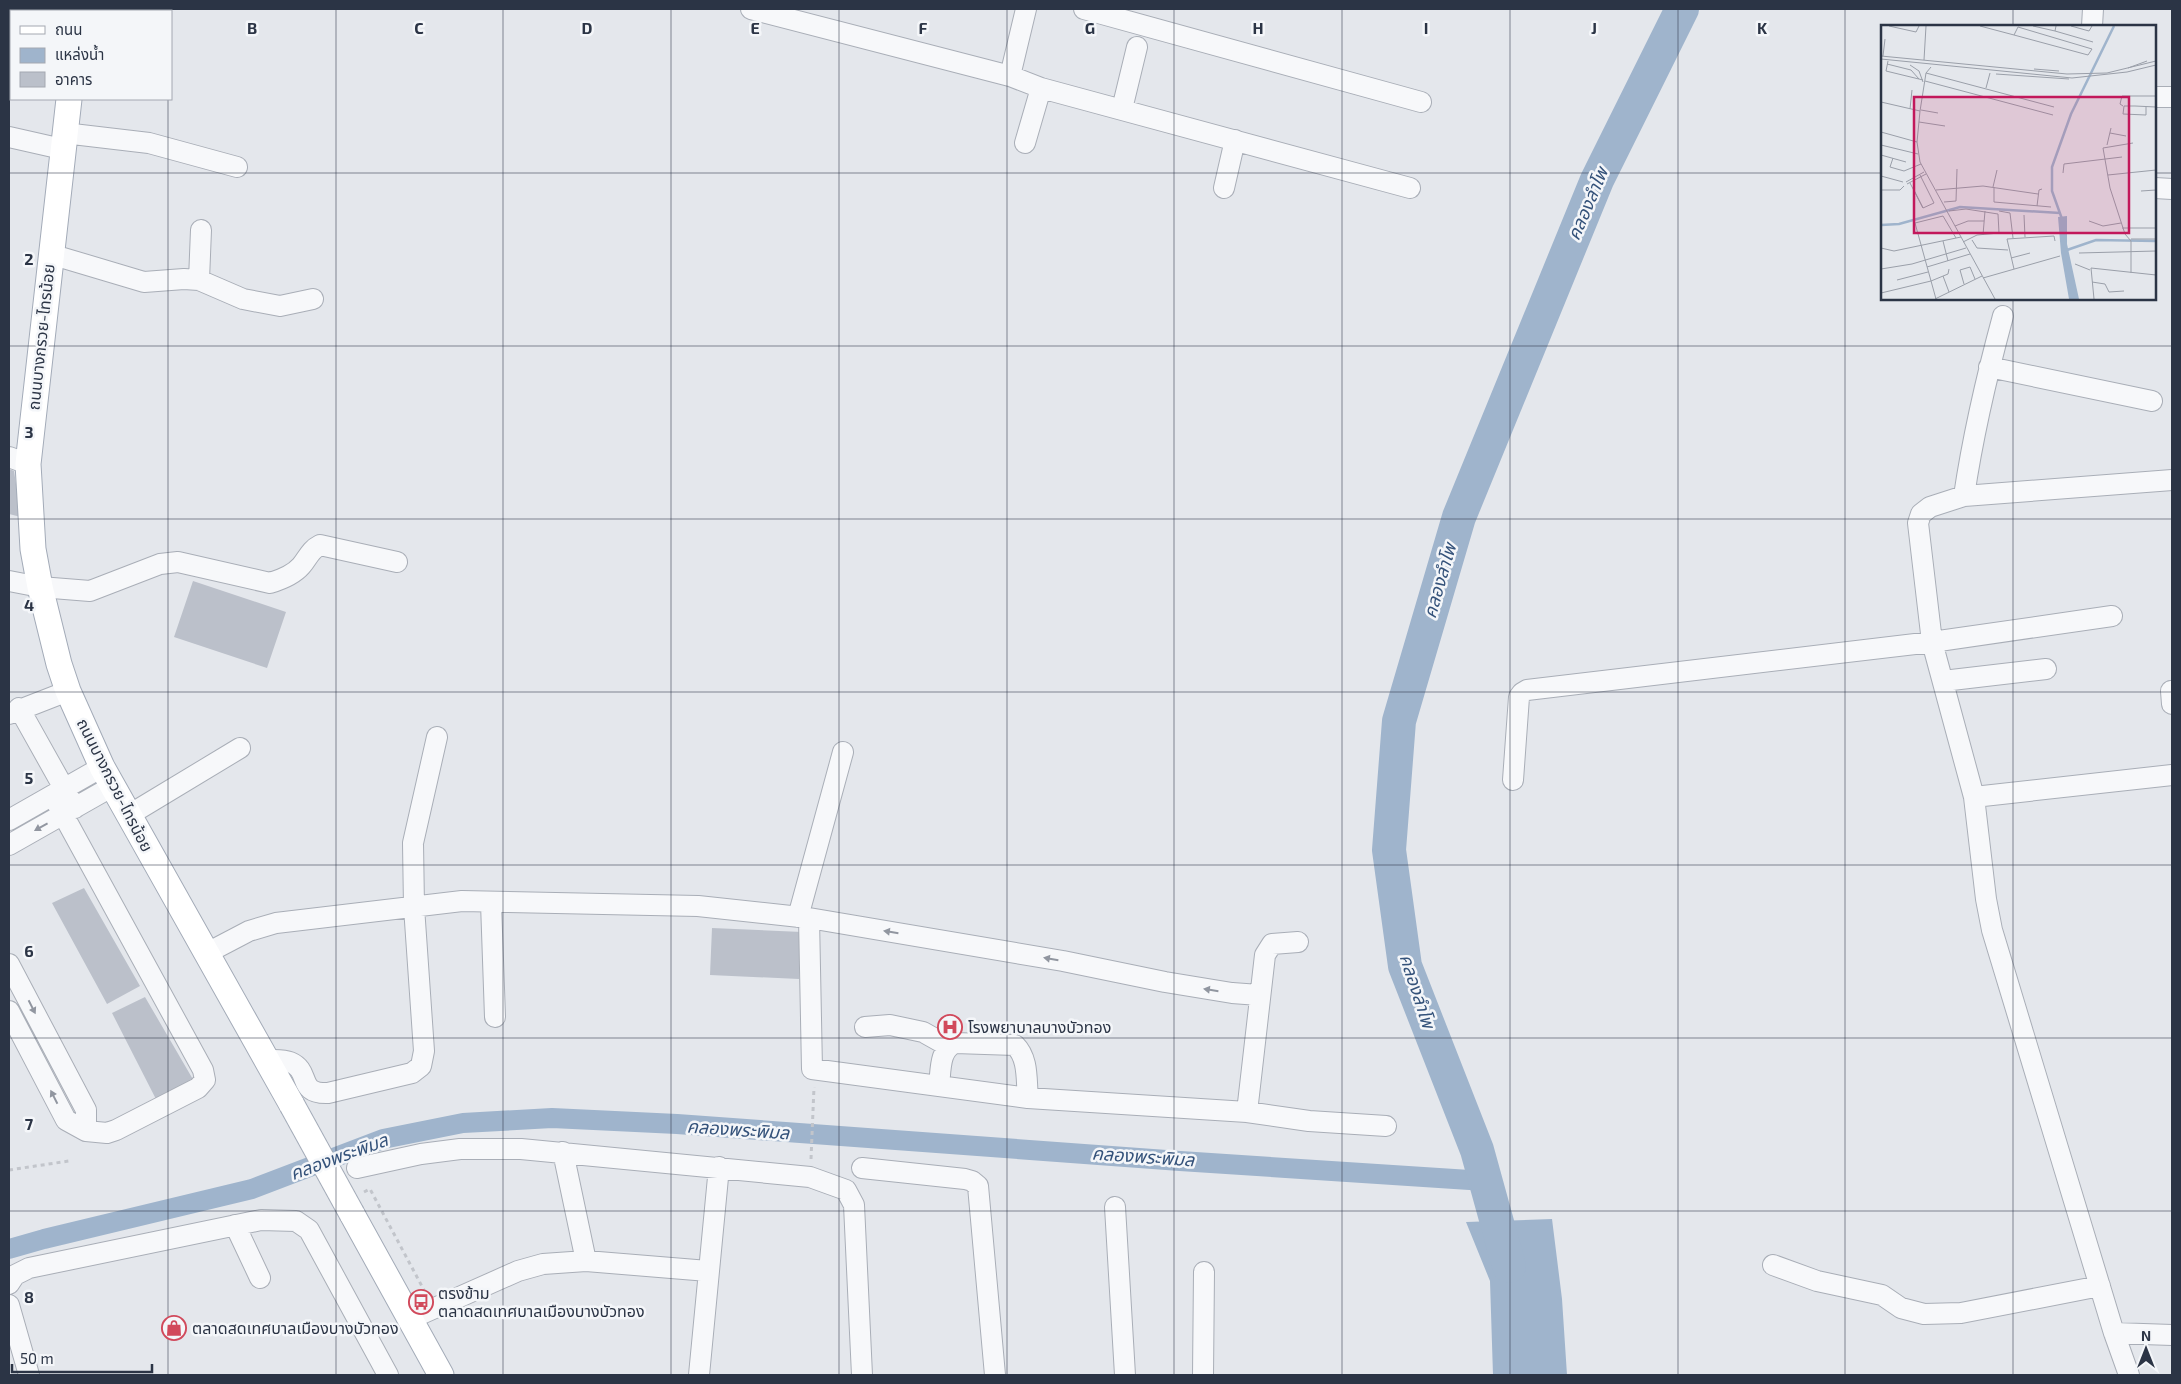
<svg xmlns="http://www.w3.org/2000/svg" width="2181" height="1384" font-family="'Exo 2','Noto Sans Thai',sans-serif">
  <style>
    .water { fill: #9fb4cc }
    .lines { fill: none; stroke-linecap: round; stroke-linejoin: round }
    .canal { stroke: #9fb4cc; stroke-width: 20 }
    .river { stroke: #9fb4cc; stroke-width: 34 }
    .building { fill: #bbc0ca }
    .minor-casing { stroke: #a9aeb7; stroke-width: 22 }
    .major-casing { stroke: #a3abb8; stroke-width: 27 }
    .path { stroke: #c2c5cb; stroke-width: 3; stroke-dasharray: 4 4; stroke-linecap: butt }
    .minor { stroke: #f7f8fa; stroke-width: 20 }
    .major { stroke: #fff; stroke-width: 25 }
    .major-bridge-casing { stroke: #a3abb8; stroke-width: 27; stroke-linecap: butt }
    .major-bridge { stroke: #fff; stroke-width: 25 }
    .oneway { fill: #9196a0 }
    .grid { fill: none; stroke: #2b3445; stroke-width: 1; stroke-opacity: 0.55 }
    .labels { text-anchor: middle; stroke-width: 5; stroke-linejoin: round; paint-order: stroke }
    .street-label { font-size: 16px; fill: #2b3445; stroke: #f4f6f9 }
    .poi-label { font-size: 16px; fill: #2b3445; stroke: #f4f6f9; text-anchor: start }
    .water-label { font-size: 18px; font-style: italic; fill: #34527a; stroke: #f4f6f9 }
    .inset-river { fill: none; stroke: #9fb4cc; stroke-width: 2.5 }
    .inset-road { fill: none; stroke: #9a9fa9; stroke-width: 1 }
    .view { fill: #c2185b; fill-opacity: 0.15; stroke: #c2185b; stroke-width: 2.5 }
    .inset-edge { fill: none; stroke: #2b3445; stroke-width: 2.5 }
    .grid-label { font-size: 16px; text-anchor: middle; font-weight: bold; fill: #2b3445; stroke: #f4f6f9; stroke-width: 5; stroke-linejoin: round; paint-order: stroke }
  </style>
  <rect width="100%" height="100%" fill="#e4e7ec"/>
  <!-- water -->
  <path class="water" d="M1552,1219L1562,1299L1567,1375H1493L1490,1281L1466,1222Z"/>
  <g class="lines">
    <!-- canal -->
    <path class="canal" d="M9,1249L44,1239L252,1189L383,1139L463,1123L552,1118L677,1124L1180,1161L1485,1181"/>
    <!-- river -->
    <path class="river" d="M1509,1266L1477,1150L1405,966L1389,850L1399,721L1459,517L1597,180L1682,9"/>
  </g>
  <!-- building -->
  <path class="building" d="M9,469L14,471L21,517L9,514Z
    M193,581L286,612L267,668L174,637Z
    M84,888L140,986L107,1004L52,903Z
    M712,928L802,932L799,979L710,975Z
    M145,997L198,1088L160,1107L112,1013Z"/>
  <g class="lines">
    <defs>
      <path id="minor" d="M751,9L1010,76L1041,88L1410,188
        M1084,9L1421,102
        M2092,26L2093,9
        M1010,76L1026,9
        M2155,97H2172
        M1122,109L1137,47
        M64,133L149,143L237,167
        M9,137L62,149
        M1025,143L1041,88
        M1224,188L1235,140
        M2155,188L2172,189
        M50,254L144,282L184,279L199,280L243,299L280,306L313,299
        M199,280L201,230
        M1989,367L2152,401
        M9,457L28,464
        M1964,496C1973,435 1987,375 2003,316
        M9,581L40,587L90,591L160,564L178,562L270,583C280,580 294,574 301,566C308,558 310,550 320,545L397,562
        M1943,681L2046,669
        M2171,691L2172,704
        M19,708L75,808
        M9,714L68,691
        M1513,780L1519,697L1522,693L1527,690L1932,642L2112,616
        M1974,797L2172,775
        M129,815L240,748
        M9,820L102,767
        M9,845L113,786
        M491,903L495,1017
        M798,917L843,752
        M809,918L812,1069L1028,1098L1247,1112L1309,1121L1386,1126
        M207,953L249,931L276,923L462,901L698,906L809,918L1063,961L1165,982L1232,993L1259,995
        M9,964L86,1110V1131
        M9,1011L66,1120L86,1131L107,1133L116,1130L198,1088L205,1080L203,1070L53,796
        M865,1027L890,1025L923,1032L948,1046
        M266,1060C274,1060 283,1059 290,1062C312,1071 296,1094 328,1093L412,1073L421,1066L424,1051L414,907L413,843L437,737
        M939,1086C941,1070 939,1050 955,1043L1015,1045C1029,1059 1026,1080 1028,1098
        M1247,1112L1265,955L1272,944L1298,942
        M563,1152L586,1261
        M357,1168L421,1154L460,1149H521L810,1177L846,1190L854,1205L862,1375
        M862,1168L965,1179L972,1181L978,1186L995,1375
        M1115,1207L1125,1375
        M235,1225L260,1278
        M1773,1265L1817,1281L1882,1295L1901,1308L1924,1314L1961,1313L2100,1286
        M9,1284L15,1275L29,1268L261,1220L296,1221L309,1230L388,1375
        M9,1305L29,1375
        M410,1319L518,1271L543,1264L586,1261L708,1271
        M2114,1333L2172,1335
        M699,1375L719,1167
        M1203,1375L1204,1272
        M2129,1375L2114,1333L1992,930L1986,899L1974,797L1932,642L1918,523L1921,514L1930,507L1964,496L2172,480"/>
      <path id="major" d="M81,11V9
        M69,99L28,464L33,549L40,587L59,664L68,691L102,767L292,1105
        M352,1214L441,1375"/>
    </defs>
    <!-- minor casing -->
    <use href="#minor" class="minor-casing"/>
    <!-- major casing -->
    <use href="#major" class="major-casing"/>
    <!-- path -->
    <path class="path" d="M811,1159L814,1087
      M9,1170L69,1161
      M364,1192L370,1189L425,1292"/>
    <!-- minor -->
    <use href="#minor" class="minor"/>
    <!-- major -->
    <use href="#major" class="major"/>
    <defs>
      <path id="major-bridge" d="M292,1105L352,1214"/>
    </defs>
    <!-- major-bridge casing -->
    <use href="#major-bridge" class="major-bridge-casing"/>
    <!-- major-bridge -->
    <use href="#major-bridge" class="major-bridge"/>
  </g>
  <!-- one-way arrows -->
  <defs><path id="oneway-solid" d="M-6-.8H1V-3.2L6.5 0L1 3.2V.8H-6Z" transform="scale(1.25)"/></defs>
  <g class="oneway">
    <use href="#oneway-solid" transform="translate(41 827) rotate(151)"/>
    <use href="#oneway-solid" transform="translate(891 932) rotate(-171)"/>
    <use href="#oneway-solid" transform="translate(1051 959) rotate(-170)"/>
    <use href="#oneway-solid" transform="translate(1211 990) rotate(-171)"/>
    <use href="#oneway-solid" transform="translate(32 1007) rotate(63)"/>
    <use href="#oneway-solid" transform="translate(54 1097) rotate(-117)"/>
  </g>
  <!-- grid -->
  <path class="grid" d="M168,9V11M336,9V1375M503,9V1375M671,9V1375M839,9V1375M1007,9V1375M1174,9V1375M1342,9V1375M1510,9V1375M1678,9V1375M1845,9V1375M2013,9V26M168,99V1375M9,173H1882M2155,173H2172M2013,299V1375M9,346H2172M9,519H2172M9,692H2172M9,865H2172M9,1038H2172M9,1211H2172"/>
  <!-- icons -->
  <defs>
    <symbol id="hospital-ring" viewBox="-11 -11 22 22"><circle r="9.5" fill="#f4f6f9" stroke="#d1495b" stroke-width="1.5"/><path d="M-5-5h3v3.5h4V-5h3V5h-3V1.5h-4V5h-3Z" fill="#d1495b"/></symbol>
    <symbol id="bus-ring" viewBox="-11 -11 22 22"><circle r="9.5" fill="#f4f6f9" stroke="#d1495b" stroke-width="1.5"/><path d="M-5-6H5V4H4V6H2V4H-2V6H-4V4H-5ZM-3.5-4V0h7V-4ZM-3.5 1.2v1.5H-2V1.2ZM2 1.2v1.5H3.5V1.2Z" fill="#d1495b"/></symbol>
    <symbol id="shop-ring" viewBox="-11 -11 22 22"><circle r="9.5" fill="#f4f6f9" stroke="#d1495b" stroke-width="1.5"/><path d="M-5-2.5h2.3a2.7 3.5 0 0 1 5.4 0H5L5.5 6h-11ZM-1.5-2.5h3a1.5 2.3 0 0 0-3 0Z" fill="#d1495b"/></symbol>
  </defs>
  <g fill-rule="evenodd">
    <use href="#hospital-ring" x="936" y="1013" width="28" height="28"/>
    <use href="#bus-ring" x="407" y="1288" width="28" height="28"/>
    <use href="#shop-ring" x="160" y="1314" width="28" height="28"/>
  </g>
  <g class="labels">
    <!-- street labels -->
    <g class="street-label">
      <text transform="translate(41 337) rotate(-84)" y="6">ถนนบางกรวย-ไทรน้อย</text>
      <text transform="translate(115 785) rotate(63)" y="6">ถนนบางกรวย-ไทรน้อย</text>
    </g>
    <!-- poi labels -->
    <g class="poi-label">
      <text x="968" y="1033">โรงพยาบาลบางบัวทอง</text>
      <text x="438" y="1299">ตรงข้าม<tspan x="438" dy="18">ตลาดสดเทศบาลเมืองบางบัวทอง</tspan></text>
      <text x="192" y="1334">ตลาดสดเทศบาลเมืองบางบัวทอง</text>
    </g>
    <!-- water labels -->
    <g class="water-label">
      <text transform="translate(1588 204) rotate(-67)" y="6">คลองลำโพ</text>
      <text transform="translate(1440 581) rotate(-74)" y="6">คลองลำโพ</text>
      <text transform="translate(1417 991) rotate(72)" y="6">คลองลำโพ</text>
      <text transform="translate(738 1130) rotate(4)" y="6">คลองพระพิมล</text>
      <text transform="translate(339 1157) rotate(-20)" y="6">คลองพระพิมล</text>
      <text transform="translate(1143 1157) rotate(4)" y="6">คลองพระพิมล</text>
    </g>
  </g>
  <!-- overview -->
  <g transform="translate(1881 25)">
    <rect width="275" height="275" fill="#e4e7ec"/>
    <path d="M186,191V219L198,274H188L180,228L177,192Z" fill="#9fb4cc"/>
    <path class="inset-river" d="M181,194L171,166V142L190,89L233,1M0,200L18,199L79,182L179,188M186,225L215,215L275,216"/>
    <path class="inset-road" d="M8,1L35,7L38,1M99,1L133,10L207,30L211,24L137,2L133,10M152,1L174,6L175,1M190,1L208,6L211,1M174,6L212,17M0,31L186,49L226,48L275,36M2,31L4,14M0,34L191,53L246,47L275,40M43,35L45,1M7,36L5,46L42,55M6,39L30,45L38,54M29,40L38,46L42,57M50,42L45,48L39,86L36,117L39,137L114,274M247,43L266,36M153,44L178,46M45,48L173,82M115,49L188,54M44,56L172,90M105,63L109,48M0,77L39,86M242,81L239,79L241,71H275M265,82V90L242,89L243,81H254L275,82M29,84L31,65M40,85L57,88M38,97L64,101M0,107L36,117M229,108L245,111M0,120L37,129M226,120L230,103M0,130L25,137M12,133L9,142L23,146L40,139M182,148L183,139L241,132M39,150L53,178L42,183M227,150L275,145M0,151L22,157M25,157L43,147M29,158L42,183M26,159L45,149M112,162L116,145M113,162V177L170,182M0,165H19L23,161M33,165L42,183M55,165L102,161L157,169M260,166L275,165M63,177L75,176L76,144M156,181L158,165L161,164M68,186L85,184L117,189L118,208L96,210L82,217M118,186L129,188L132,213M143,190L144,212M208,196L222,201L240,198M74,201L87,196H103M241,203H275M102,210L104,186M250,214H275M91,215L96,223L127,225M62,216L67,236M0,223L13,226L80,212M198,228L275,226M130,233L149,228M194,239L209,245M46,242L89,229M0,244L31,239L85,223M133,244L126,214L173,211L174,216M250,248V216L244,209L229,163L222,123L252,118M62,251L68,267M102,253L179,231M16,255L47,247M211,257L224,259L228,267L243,266M83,259L79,245L89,242L94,254M0,268L50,256L67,249L68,244M54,274L101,251M55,274L34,198L62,191L75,213M213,274L210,243L275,250"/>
    <path class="view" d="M33,72H248V208H33Z"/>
    <rect width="275" height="275" class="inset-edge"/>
  </g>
  <g class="grid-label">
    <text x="252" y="34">B</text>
    <text x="419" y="34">C</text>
    <text x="587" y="34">D</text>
    <text x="755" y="34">E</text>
    <text x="923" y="34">F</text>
    <text x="1090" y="34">G</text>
    <text x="1258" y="34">H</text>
    <text x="1426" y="34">I</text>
    <text x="1594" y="34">J</text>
    <text x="1762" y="34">K</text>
    <text x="29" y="265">2</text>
    <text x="29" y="438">3</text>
    <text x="29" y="611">4</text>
    <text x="29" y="784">5</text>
    <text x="29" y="957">6</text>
    <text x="29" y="1130">7</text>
    <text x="29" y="1303">8</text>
  </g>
  <!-- border -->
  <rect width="2181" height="1384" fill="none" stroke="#2b3445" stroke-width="20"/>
  <!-- legend -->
  <rect x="10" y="10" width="162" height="90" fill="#f4f6f9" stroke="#a4a8b1"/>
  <rect x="20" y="26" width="25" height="8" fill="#ffffff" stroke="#a4a8b1"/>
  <text x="55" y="35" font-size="15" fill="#2b3445">ถนน</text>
  <rect x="20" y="48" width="25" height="15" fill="#9fb4cc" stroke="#a4a8b1"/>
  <text x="55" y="60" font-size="15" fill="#2b3445">แหล่งน้ำ</text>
  <rect x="20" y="72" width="25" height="15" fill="#bbc0ca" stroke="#a4a8b1"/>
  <text x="55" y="85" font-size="15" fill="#2b3445">อาคาร</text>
  <!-- north arrow -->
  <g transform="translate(2146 1349)" stroke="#f4f6f9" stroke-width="4" paint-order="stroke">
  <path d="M0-4L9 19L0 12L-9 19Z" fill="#2b3445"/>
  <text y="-8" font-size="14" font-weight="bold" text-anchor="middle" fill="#2b3445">N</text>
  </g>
  <!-- scale -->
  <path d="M12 1364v8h140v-8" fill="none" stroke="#2b3445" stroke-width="2.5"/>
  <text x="20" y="1364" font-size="15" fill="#2b3445" stroke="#f4f6f9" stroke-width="4" paint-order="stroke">50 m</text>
</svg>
